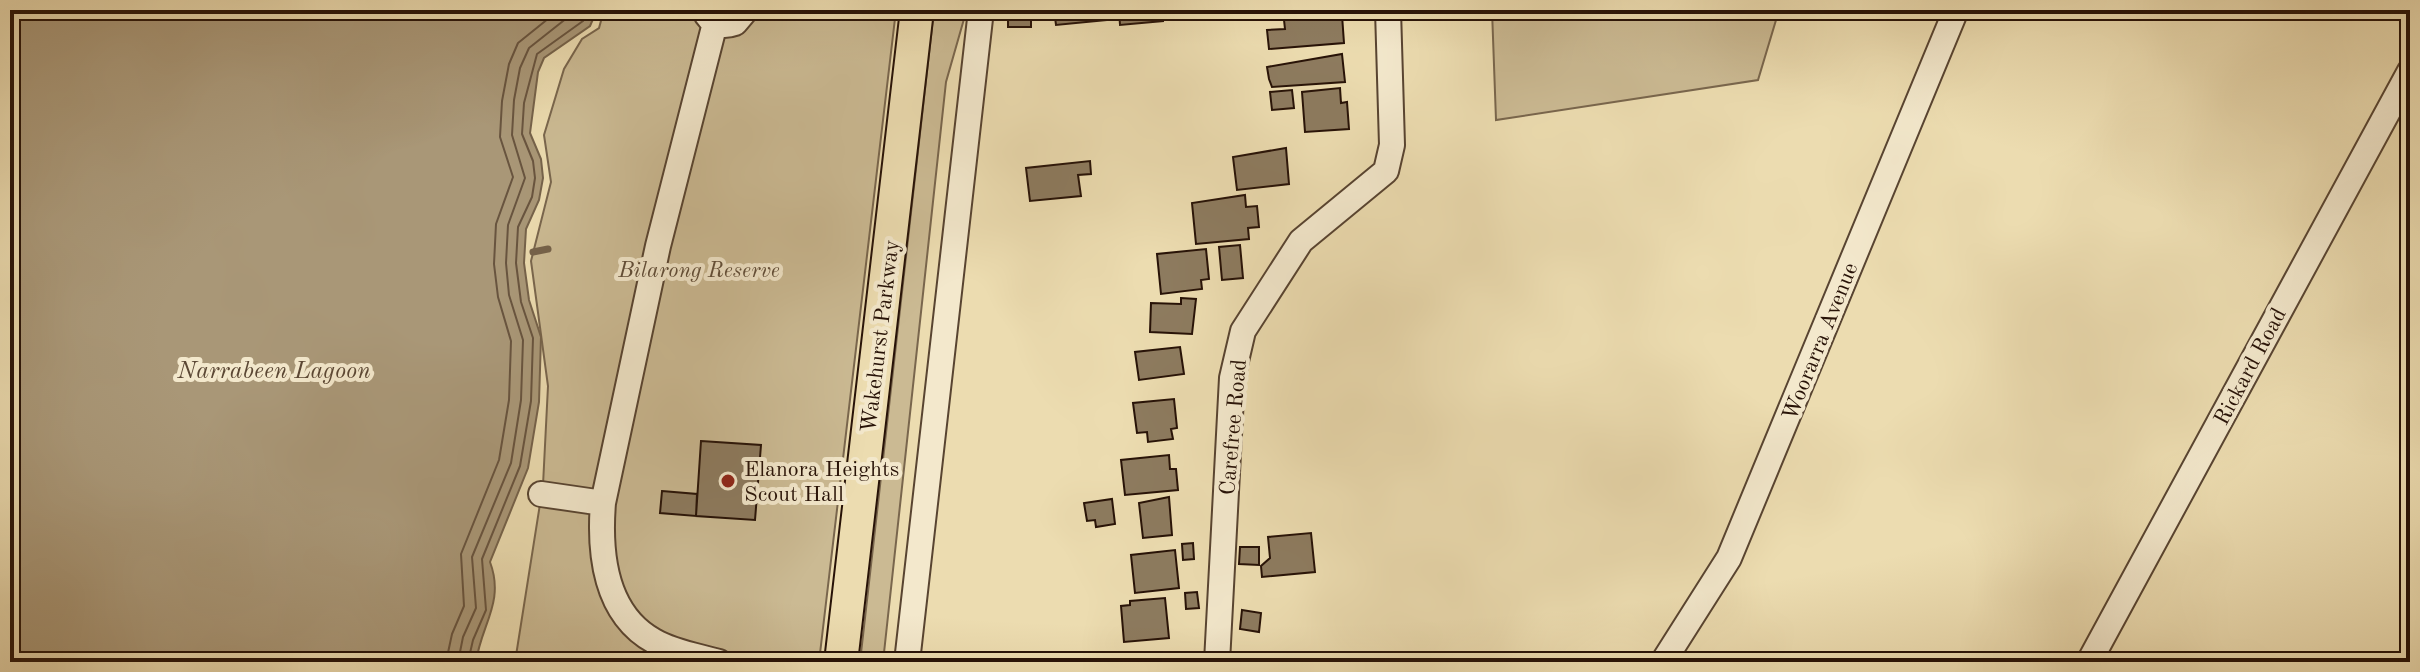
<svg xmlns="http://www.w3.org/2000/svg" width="2420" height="672" font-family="'Old Standard TT',serif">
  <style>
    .green { fill: #cbba93; stroke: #79664d; stroke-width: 2 }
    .water { fill: #a99777; stroke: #75624a; stroke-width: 2 }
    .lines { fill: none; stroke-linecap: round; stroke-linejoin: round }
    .shore { stroke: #68543f; stroke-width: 2 }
    .stream { stroke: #75624a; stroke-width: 7 }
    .building { fill: #8d7b5f; stroke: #271207; stroke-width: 2 }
    .minor-casing { stroke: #584431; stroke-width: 28 }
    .major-casing { stroke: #271207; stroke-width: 36 }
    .minor { stroke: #f3e8cc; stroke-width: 24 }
    .major { stroke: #ecdcb0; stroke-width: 32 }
    .poi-dot { fill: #8f2418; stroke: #f3e8cc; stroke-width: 3 }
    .labels { text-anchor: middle; stroke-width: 8; stroke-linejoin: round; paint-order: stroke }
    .park-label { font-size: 22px; font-style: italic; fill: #604d38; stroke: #f3e8cc }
    .street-label { font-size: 22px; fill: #271207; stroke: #f3e8cc }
    .poi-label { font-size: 22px; fill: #271207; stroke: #f3e8cc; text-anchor: start }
    .water-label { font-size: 24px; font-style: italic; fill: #5b4734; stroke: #f3e8cc }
  </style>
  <rect width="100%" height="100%" fill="#ecdcb0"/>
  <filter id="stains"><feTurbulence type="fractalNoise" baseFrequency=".0025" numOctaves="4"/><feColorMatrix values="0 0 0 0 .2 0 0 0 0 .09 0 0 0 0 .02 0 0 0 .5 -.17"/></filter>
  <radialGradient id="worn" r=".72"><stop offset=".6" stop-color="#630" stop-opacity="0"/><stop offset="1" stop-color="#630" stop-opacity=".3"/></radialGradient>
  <!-- green -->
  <path class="green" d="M604,10H896L819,662H515L543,485L548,386L531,261L551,182L544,135L564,69L582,39L599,28Z
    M934,10L966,12L946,82L883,662H860Z
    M1492,10H1779L1758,80L1496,120Z"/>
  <!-- water -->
  <path class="water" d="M10,10H597L590,26L544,58L538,72L530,133L541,159L543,178L539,200L526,229L524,263L529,300L541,337L539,402L528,468L490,562C505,602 481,625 476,662H10Z"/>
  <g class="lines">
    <!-- shore -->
    <path class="shore" d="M446,662L452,634L464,606L461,554L499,460L509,400L511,341L498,297L494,264L496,224L513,177L500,137L502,101L509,64L518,43L559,10
      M458,662L463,637L476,608L472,557L511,463L521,400L523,340L509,295L506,263L508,225L525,178L512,135L514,100L520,68L529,48L577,10
      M468,662L473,640L486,610L482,559L520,466L531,401L533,338L521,302L516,263L518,227L532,197L535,178L533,161L522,134L524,103L537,54L583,21L588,10"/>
    <!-- stream -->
    <path class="stream" d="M533,252L548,249"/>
  </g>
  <!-- building -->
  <path class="building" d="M1008,10H1031V27H1008Z
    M1054,10H1105L1106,20L1056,25Z
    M1119,10H1162L1163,21L1120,25Z
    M1217,10H1274L1218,16Z
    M1342,15L1344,43L1269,49L1267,30L1285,29L1284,20Z
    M1342,54L1345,82L1272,87L1269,79L1267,67Z
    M1340,88L1341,103L1347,102L1349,129L1305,132L1302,92Z
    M1292,90L1294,108L1272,110L1270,92Z
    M1286,148L1289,184L1237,190L1233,157Z
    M1090,161L1091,174L1078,175L1081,196L1030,201L1026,168Z
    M1245,195L1246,207L1257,206L1259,227L1248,228L1249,239L1196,244L1192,203Z
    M1240,245L1243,278L1222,280L1219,247Z
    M1206,249L1209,279L1201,280L1202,289L1161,294L1157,254Z
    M1181,298L1196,299L1192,334L1150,332L1151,303L1181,304Z
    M1180,347L1184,374L1139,380L1135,352Z
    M1174,399L1177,428L1171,429L1173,439L1148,442L1147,432L1137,433L1133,403Z
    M701,441L761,445L755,520L696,516Z
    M1169,455L1170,469H1176L1178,490L1125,495L1121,460Z
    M662,491L697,494L696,516L660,513Z
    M1169,497L1172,535L1143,538L1139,503Z
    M1112,499L1115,524L1096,527L1095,520L1087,521L1084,503Z
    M1311,533L1315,572L1262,577L1261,566L1270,558L1268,537Z
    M1193,543L1194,559L1183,560L1182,544Z
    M1240,547H1259V565L1239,564Z
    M1175,550L1179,588L1135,593L1131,555Z
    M1197,592L1199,608L1186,609L1185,593Z
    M1165,598L1169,638L1124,642L1121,606L1130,605V601Z
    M1242,610L1261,613L1259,632L1240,629Z
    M1159,657L1160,662H1117V659Z"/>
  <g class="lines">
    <defs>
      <path id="minor" d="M704,10C710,23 721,28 735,23L746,10
        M715,23L658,246L603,503C599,553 605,614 654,641C672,652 698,656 719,662
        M541,494L603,503
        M907,662L981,10
        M1217,662L1232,378L1243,331L1301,241L1386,171L1392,145L1388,10
        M1663,662L1729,558L1956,10
        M2089,662L2410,71"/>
      <path id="major" d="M841,662L917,10"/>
    </defs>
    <!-- minor casing -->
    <use href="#minor" class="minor-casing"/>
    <!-- major casing -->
    <use href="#major" class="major-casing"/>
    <!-- minor -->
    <use href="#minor" class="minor"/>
    <!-- major -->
    <use href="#major" class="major"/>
  </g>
  <!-- markers -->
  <circle class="poi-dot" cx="728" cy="481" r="8"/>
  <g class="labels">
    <!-- park labels -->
    <g class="park-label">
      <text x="699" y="277">Bilarong Reserve</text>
    </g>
    <!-- street labels -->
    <g class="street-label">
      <text transform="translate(879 336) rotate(-83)" y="8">Wakehurst Parkway</text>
      <text transform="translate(1819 341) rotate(-68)" y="8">Woorarra Avenue</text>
      <text transform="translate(2249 366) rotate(-62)" y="8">Rickard Road</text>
      <text transform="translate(1232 427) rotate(-85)" y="8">Carefree Road</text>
    </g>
    <!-- poi labels -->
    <g class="poi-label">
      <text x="744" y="476">Elanora Heights<tspan x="744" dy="25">Scout Hall</tspan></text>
    </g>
    <!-- water labels -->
    <g class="water-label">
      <text x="274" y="378">Narrabeen Lagoon</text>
    </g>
  </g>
  <!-- margin -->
  <rect width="2420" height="672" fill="none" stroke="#ecdcb0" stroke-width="40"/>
  <rect x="12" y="12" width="2396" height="648" fill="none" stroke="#271207" stroke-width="4"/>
  <rect x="20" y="20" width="2380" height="632" fill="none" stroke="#271207" stroke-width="2"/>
  <rect width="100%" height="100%" filter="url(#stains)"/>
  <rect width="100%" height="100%" fill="url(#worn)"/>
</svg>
